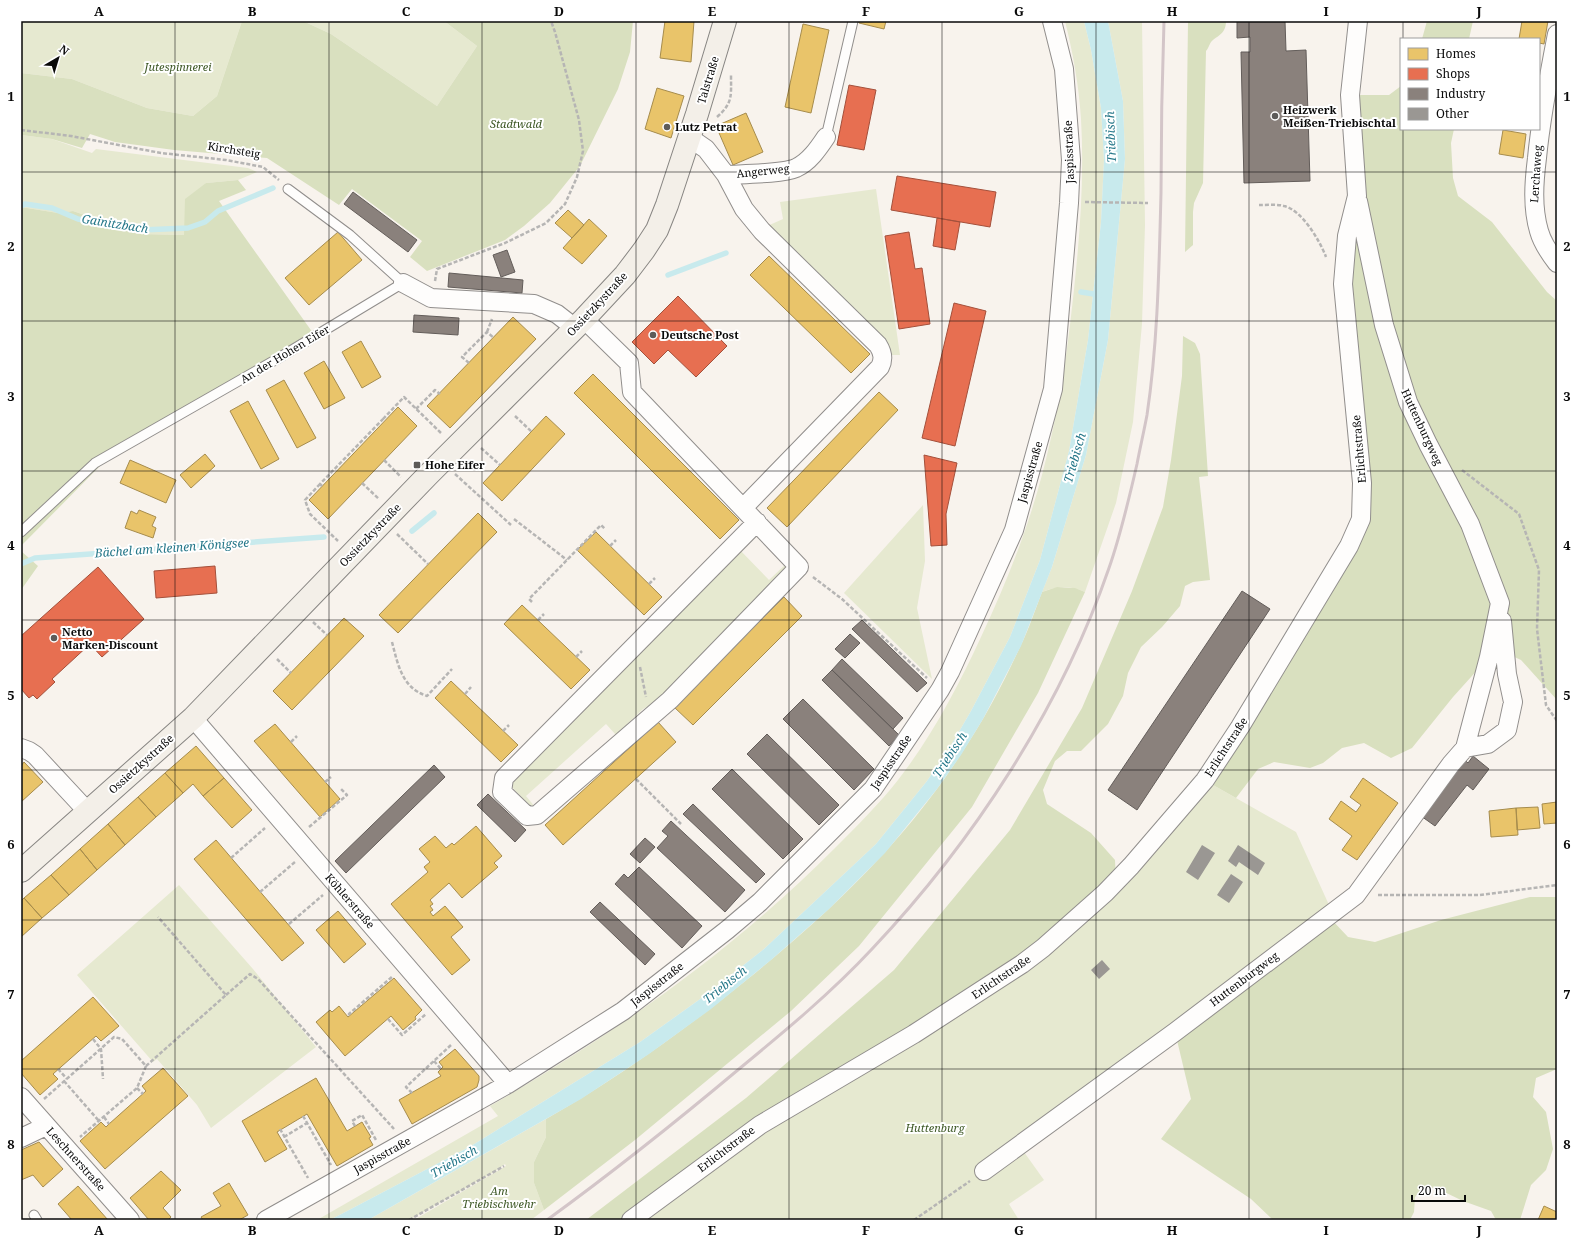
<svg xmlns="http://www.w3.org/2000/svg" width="1578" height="1241" font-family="'Noto Serif',serif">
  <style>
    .green { fill: #e6e9d0 }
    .forest { fill: #d9e0bf }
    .water { fill: #c8eaed }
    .homes { fill: #e9c46a; stroke: #a68c4d }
    .shops { fill: #e76f51; stroke: #a4503b }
    .industry { fill: #8a817c; stroke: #635d5a }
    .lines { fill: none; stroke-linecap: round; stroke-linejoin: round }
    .stream { stroke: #c8eaed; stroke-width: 5.5 }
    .building { fill: #9a9793 }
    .lane-casing { stroke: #918e8c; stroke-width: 11 }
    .street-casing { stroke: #918e8c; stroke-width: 20 }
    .secondary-casing { stroke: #878582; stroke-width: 24 }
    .path { stroke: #b6b5b4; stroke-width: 2.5; stroke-dasharray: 4 2; stroke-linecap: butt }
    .lane { stroke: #fefdfc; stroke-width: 9 }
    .street { stroke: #fefdfc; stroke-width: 18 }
    .secondary { stroke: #f3efe8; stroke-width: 22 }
    .rail { stroke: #d3c5c8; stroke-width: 3 }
    .grid { fill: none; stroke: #090909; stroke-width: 1; stroke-opacity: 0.55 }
    .poi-dot { fill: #5d5b59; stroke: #fff; stroke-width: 1.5 }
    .labels { text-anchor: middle; stroke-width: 4; stroke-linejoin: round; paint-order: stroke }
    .park-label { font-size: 11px; font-style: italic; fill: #3c5724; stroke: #fff }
    .street-label { font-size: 11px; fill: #090909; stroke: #fff }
    .poi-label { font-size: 11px; font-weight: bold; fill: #090909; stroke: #fff; text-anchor: start }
    .water-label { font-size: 12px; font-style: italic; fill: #257789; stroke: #fff }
    .neatline { fill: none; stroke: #090909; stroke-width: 1.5 }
    .grid-label { font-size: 13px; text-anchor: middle; font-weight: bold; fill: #090909 }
  </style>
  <rect width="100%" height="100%" fill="#f8f3ed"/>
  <!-- green -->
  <path class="green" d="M21,21H242L217,96L193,116L147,108L72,79L21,73Z
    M303,21H444L477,46L437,106L331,34Z
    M1065,21H1084L1091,50L1101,108L1104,160L1101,222L1088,340L1069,451L1040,560L1010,637L971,711L950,747L927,781L876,844L764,949L703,997L640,1042L471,1146L330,1220H317L498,1116L490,1106C614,1034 733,951 835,848C857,826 879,804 898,780C932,736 958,687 981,637C1006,584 1027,531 1042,475C1055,426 1064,375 1070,325C1078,257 1085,188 1081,119C1079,86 1073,53 1065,21Z
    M1108,21H1142L1145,225L1142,324L1133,422L1116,503L1085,592C1068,585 1059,586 1042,592L1052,567L1086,455L1108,340L1125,159L1123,101Z
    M21,135L52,139L92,153L96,149L248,168L257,172L238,180L206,183L184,235L141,234L73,211L58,213L21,207Z
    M876,189L900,355H891L888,348L765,227L783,219L780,202Z
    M923,505L925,561L917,608L932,679L844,593Z
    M738,548L769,580L787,563L789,567L659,700L643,709L616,735L606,724L526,796L535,807L529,805L509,784Z
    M1206,781L1296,832L1329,905L1024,1152L1044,1180L1009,1204L1019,1220H631L1022,964Z
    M179,885L253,969L316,1047L211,1128L197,1105L157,1059L153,1062L77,975Z
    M546,1119V1137L534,1162V1183L544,1210L531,1220H414L506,1166L505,1164L494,1172L409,1220H368Z"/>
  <!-- forest -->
  <path class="forest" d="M242,21H303L331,34L437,106L477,46L444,21H633L630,52L618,89L580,166L550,203L524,226L505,240L427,271L410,257L422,241L352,189L339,205L267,158L174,150L115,142L90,134L82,148L52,139L21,135V73L72,79L147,108L193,116L217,96Z
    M1188,21H1226C1226,34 1218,35 1211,42C1209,45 1208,49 1206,51L1203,183L1194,203L1193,212V245L1185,252Z
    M1427,21H1473L1469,39H1422Z
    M1401,86V129H1454L1451,143L1453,178L1458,196L1492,222L1547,292L1557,301V700L1521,660L1508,654L1489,657L1453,697L1412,748L1391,758L1364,743L1342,748L1323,763L1310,768L1274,762L1258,769L1236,798L1206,781L1361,519L1347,236L1350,95H1389Z
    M238,180L246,190L219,201L313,333L103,463L21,546V207L58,213L73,211L141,234L184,235L185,199L206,183Z
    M1183,336L1195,343L1200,354L1208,476L1199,477L1210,580L1193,582L1185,586L1180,606L1162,627L1141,647L1128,673L1123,696L1108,724L1081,751H1067L1055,761L1043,790L1047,804L1091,833L1115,860L1116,881L1043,948L631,1220H586L746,1098L894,970L1010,830L1082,708L1132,591L1163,507L1171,460L1182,376Z
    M21,551L38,566L21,590Z
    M1057,587L1075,588L1085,592L1038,693L972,807L859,946L791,1011L635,1140L544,1210L534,1183V1162L546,1137V1119C616,1079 682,1032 744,982C826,916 904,843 961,754C984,720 1003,684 1020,647C1029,629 1035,610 1042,592Z
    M1530,897H1557V1069L1536,1078L1533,1097L1546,1112L1553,1149L1546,1170L1531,1185L1520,1220H1496L1491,1211L1463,1201L1436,1188L1424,1187L1415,1197L1414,1212L1410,1220H1273L1251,1199L1161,1139L1191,1099L1176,1036L1331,919L1348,937L1375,942L1441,920Z"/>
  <!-- water -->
  <path class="water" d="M1084,21H1108L1123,101L1125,159L1108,340L1086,455L1052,567L1021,646L983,719L961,755L937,789L885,853L829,909L771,960L711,1009L649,1054L581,1099L368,1220H330L471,1146L640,1042L703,997L764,949L876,844L927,781L950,747L971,711L1010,637L1040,560L1069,451L1088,340L1101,222L1104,160L1101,108L1091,50Z"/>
  <!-- homes -->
  <path class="homes" d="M665,21H694L691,62L660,58Z
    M859,21H886L884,29L859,23Z
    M1522,21H1548L1544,44L1539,43V39H1519Z
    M803,24L829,30L811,113L785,107Z
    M657,88L684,96L671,138L645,129Z
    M746,113L763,152L733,165L716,126Z
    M1503,130L1526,134L1523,158L1499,154Z
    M568,210L584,225L572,238L555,223Z
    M589,219L607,236L582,264L563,248Z
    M338,232L362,260L309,305L285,278Z
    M769,256L870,354L851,373L750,275Z
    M513,317L536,339L450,428L427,406Z
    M361,341L381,377L362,388L342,352Z
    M324,361L345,398L324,409L304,373Z
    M593,374L739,520L720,539L574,393Z
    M284,380L316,438L297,448L266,390Z
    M879,392L898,410L787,527L767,508Z
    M248,401L279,459L261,469L230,411Z
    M398,407L417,426L328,519L309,500Z
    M546,416L565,434L502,501L483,483Z
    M205,454L215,466L191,488L180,475Z
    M130,460L176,480L166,503L120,483Z
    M139,510L156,517L152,526L156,528L153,538L125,528L131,511L137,514Z
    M478,513L497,532L398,633L379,615Z
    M596,532L662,597L644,615L577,550Z
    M784,597L802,616L693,725L674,707Z
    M522,605L590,670L571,689L504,624Z
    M344,618L364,636L292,710L273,691Z
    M451,681L518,745L501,762L435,698Z
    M658,722L676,742L563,845L545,825Z
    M275,724L340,799L320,817L254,741Z
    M196,746L224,778L203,796L193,784L183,793L165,773Z
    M24,762L43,782L21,802V766Z
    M165,773L183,793L156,817L138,797Z
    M224,778L252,810L232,828L203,796Z
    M1363,778L1398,803L1357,860L1342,850L1352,836L1329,819L1341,801L1356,812L1361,805L1350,797Z
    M138,797L156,817L125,845L108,824Z
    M1557,802V823L1544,824L1542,804Z
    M1538,807L1540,828L1517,830L1516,808Z
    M1516,808L1518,835L1491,837L1489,811Z
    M108,824L125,845L97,870L80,849Z
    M476,826L502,856L494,863L498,867L462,898L449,883L430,900L433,904L430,906L433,910L430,912L433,916L445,906L463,927L451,937L470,960L452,975L391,904L428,872L424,867L430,862L419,849L435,836L446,848L452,843L454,845Z
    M216,840L304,943L282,961L194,859Z
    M80,849L97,870L69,895L51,875Z
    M51,875L69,895L42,918L24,898Z
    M24,898L42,918L21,937V901Z
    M338,911L366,944L344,963L316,930Z
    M394,978L422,1010L415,1017L416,1019L403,1030L391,1016L345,1056L316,1022L330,1010L332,1012L339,1006L348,1017Z
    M93,997L119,1026L101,1041L96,1036L53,1074L58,1079L40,1095L21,1073V1061Z
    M455,1049L479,1076V1080L477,1087L412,1124L399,1100L441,1076L438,1072L443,1067L439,1062Z
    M163,1068L188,1096L105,1169L80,1141L101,1122L106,1127L109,1124L146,1091L142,1086Z
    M316,1078L347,1131L362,1122L371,1137L369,1138L373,1145L337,1166L307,1114L277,1132L287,1149L265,1162L242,1121Z
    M39,1142L63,1169L43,1187L33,1175L21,1180V1150Z
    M161,1171L181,1190L163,1208L171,1217L168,1220H149L130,1198Z
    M229,1183L248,1215L239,1220H203L201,1217L221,1206L213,1193Z
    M78,1186L108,1220H72L58,1204Z
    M1544,1206L1557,1212V1220H1538Z"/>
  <!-- shops -->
  <path class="shops" d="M849,85L876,90L864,150L837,145Z
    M897,176L996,192L990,227L891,210Z
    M937,218L960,222L955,250L933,246Z
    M909,232L915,269L922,268L930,324L899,329L885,236Z
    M678,296L727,346L696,377L668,350L654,364L632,342Z
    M954,303L986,311L955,446L922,438Z
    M924,455L957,463L946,514L947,545L931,546Z
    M215,566L217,593L156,598L154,571Z
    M98,567L144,619L102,657L90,644L52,679L55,682L37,699L33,695L29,698L21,689V636Z"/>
  <!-- industry -->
  <path class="industry" d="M1237,21H1285L1286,51L1306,50L1310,181L1244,183L1241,52H1250V37L1237,38Z
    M353,192L417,240L408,252L344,204Z
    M507,250L515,272L501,277L493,255Z
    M449,273L523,280L522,293L448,287Z
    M414,315L459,318L458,335L413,332Z
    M1242,591L1270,609L1137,810L1108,790Z
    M862,620L927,683L917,692L852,629Z
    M850,634L860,643L845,658L835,649Z
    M842,659L903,718L893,729L832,670Z
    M832,670L899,735L889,746L822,680Z
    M803,699L874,769L854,790L783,719Z
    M767,734L839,805L819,825L747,754Z
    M1473,756L1489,769L1473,790L1467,785L1435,826L1421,816L1465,760L1468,763Z
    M434,765L445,777L346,873L335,861Z
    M732,769L803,839L783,859L712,789Z
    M488,794L526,830L515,842L477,805Z
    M693,804L765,874L756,883L683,814Z
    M671,821L745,890L725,912L657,848L668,836L662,831Z
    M645,838L655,847L640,863L630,854Z
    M639,867L702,926L682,948L615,884L624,874L628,878Z
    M600,902L655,954L645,965L590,912Z"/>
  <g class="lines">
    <!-- stream -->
    <path class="stream" d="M21,206L25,204L52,208L78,219L142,230L188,228L205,222L218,211L273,188
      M668,275L726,253
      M1081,292L1100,295
      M412,531L434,513
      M21,564L35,558L324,537"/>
  </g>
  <!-- building -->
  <path class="building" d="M1202,845L1215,853L1198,880L1186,872Z
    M1238,845L1265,863L1258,875L1239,862L1236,867L1228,861Z
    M1231,874L1243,882L1229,903L1217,895Z
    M1102,960L1110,969L1099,979L1091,970Z"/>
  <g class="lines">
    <defs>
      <path id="lane" d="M826,137L853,21
        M21,532L95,463L277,359L403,283L350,235L288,189
        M34,1215L37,1220"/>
      <path id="street" d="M1557,34C1549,75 1541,116 1537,158C1534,182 1532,207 1539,231C1542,242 1550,254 1557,263
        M690,138L706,149L726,175L744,209L762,231L878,345C883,353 884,359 880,367L743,508
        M726,175C742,174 782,174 796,168C809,162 818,149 826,137
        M403,283L431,298L534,304L557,314L575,328
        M584,319L629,363L632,392L799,567L670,700L537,815L527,816L502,792L504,778L757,522
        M193,718L508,1084
        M21,748L29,751L35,755L88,812
        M1465,748L1488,744L1507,730L1513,702L1507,674L1502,621
        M21,1097L130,1220
        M21,1138L46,1126
        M984,1171L1175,1032L1356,895L1451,764L1465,748L1489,657L1500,603L1470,524L1428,444L1408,402L1384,325L1358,201
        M266,1220L508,1084L623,1011L727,930L760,902L873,789L940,690L950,672L1014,530L1053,389L1069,203L1071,160L1064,69L1052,21
        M631,1220L760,1125L914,1034L1022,964L1043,948L1105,893L1131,866L1205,780L1240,727L1349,546L1361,519L1362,483L1343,284L1347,236L1357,196L1350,95L1358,21"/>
      <path id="secondary" d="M21,871L193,718L428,475L584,319L625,275L644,250L657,230L667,205L697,114L725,21"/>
    </defs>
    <!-- lane casing -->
    <use href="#lane" class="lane-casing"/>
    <!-- street casing -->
    <use href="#street" class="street-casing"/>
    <!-- secondary casing -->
    <use href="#secondary" class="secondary-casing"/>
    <!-- path -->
    <path class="path" d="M717,117C733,103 731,96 731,75
      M21,130L71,136L161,153L226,160L263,167L279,180
      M1085,202L1148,203
      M1259,205C1267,205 1277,204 1284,206C1302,210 1320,241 1326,257
      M435,281L437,269L505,243L546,223L565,204L577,177L583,151L579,120L555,32L551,21
      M487,332L492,319
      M469,363L462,357L487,332L494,338
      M416,409L435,390L440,394
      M515,416L532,432
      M383,419L404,397L442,434
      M481,448L500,465
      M384,460L401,477
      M1462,470L1519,514L1539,570L1537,629L1546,705L1557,721
      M455,474L511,525
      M362,483L379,499
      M320,484L305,500L310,514L338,541
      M322,486L320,484L383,419L385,420
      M514,519L567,560
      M397,534L428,564
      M610,546L616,540
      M813,577L842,599L927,678
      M649,584L655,578
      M532,602L529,599L601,525L605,529
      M538,620L544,614
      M313,622L327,635
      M392,642C398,665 402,688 427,696L452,669
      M576,657L582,651
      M277,659L291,673
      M640,667L646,697
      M465,694L471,687
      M503,731L509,725
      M291,742L297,736
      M636,779L681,824
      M325,782L331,777
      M309,827L347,795L341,789
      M231,858L265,828
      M260,892L295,862
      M1378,895H1480L1557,885
      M289,924L323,895
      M226,995L250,974L258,979L394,1129
      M350,1015L349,1014L393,976
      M388,1019L402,1035L426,1014
      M93,1039L101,1049L103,1079
      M434,1061L441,1069
      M146,1066L226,995L158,917
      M58,1069L67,1079
      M64,1081L99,1121
      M137,1088L143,1094
      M412,1093L406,1087L451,1045
      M44,1099L114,1037L122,1039L146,1066L137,1088L80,1137
      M303,1116L331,1165
      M104,1117L109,1124
      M355,1126L352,1121L362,1115L376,1140
      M280,1129L308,1178
      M284,1137L307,1123
      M409,1220L504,1166
      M914,1220L970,1181"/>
    <!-- lane -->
    <use href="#lane" class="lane"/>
    <!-- street -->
    <use href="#street" class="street"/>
    <!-- secondary -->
    <use href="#secondary" class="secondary"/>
    <!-- rail -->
    <path class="rail" d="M547,1220C613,1172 677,1121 739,1069C785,1031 831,993 872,949C973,842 1061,708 1109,568C1121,534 1129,499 1137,464C1140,448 1144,431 1147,415C1158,341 1159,267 1161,193C1161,136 1162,78 1164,21"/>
  </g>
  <!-- grid -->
  <path class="grid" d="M175,21V1220M329,21V1220M482,21V1220M636,21V1220M789,21V1220M942,21V1220M1096,21V1220M1249,21V1220M1403,21V39M1403,129V1220M21,172H1557M21,321H1557M21,471H1557M21,620H1557M21,770H1557M21,920H1557M21,1069H1557"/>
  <!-- markers -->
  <g class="poi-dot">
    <circle cx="1275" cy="116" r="4"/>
    <circle cx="667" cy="127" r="4"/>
    <circle cx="653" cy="335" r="4"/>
    <rect x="413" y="461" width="8" height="8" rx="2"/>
    <circle cx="54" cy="638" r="4"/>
  </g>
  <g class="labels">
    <!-- park labels -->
    <g class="park-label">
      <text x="178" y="71">Jutespinnerei</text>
      <text x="516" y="128">Stadtwald</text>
      <text x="935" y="1132">Huttenburg</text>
      <text x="499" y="1195">Am<tspan x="499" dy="13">Triebischwehr</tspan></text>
    </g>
    <!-- street labels -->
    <g class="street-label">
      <text transform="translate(708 80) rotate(-73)" y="4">Talstraße</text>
      <text transform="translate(234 150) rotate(9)" y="4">Kirchsteig</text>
      <text transform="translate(1069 152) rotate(-92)" y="4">Jaspisstraße</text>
      <text transform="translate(763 171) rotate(-6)" y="4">Angerweg</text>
      <text transform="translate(1536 174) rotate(-86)" y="4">Lerchaweg</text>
      <text transform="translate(597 304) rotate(-47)" y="4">Ossietzkystraße</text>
      <text transform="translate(285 354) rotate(-31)" y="4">An der Hohen Eifer</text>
      <text transform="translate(1422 427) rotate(65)" y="4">Huttenburgweg</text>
      <text transform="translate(1359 449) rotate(-95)" y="4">Erlichtstraße</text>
      <text transform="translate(1030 472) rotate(-74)" y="4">Jaspisstraße</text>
      <text transform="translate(370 535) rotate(-46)" y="4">Ossietzkystraße</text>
      <text transform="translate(1226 747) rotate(-57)" y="4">Erlichtstraße</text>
      <text transform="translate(891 762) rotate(-56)" y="4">Jaspisstraße</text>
      <text transform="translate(141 764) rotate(-42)" y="4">Ossietzkystraße</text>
      <text transform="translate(350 901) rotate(49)" y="4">Köhlerstraße</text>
      <text transform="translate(1001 977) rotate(-34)" y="4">Erlichtstraße</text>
      <text transform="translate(1244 979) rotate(-37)" y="4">Huttenburgweg</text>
      <text transform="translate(657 984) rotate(-38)" y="4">Jaspisstraße</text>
      <text transform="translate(726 1149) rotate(-37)" y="4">Erlichtstraße</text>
      <text transform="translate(382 1155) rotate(-29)" y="4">Jaspisstraße</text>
      <text transform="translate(76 1159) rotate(48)" y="4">Leschnerstraße</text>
    </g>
    <!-- poi labels -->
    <g class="poi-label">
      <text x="1283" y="114">Heizwerk<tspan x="1283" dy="13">Meißen-Triebischtal</tspan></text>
      <text x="675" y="131">Lutz Petrat</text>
      <text x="661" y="339">Deutsche Post</text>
      <text x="425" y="469">Hohe Eifer</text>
      <text x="62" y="636">Netto<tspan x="62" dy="13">Marken-Discount</tspan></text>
    </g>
    <!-- water labels -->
    <g class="water-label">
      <text transform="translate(1111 137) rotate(-92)" y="4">Triebisch</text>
      <text transform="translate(115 224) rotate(9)" y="4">Gainitzbach</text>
      <text transform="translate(1075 458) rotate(-74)" y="4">Triebisch</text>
      <text transform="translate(172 548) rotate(-4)" y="4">Bächel am kleinen Königsee</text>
      <text transform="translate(950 755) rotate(-57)" y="4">Triebisch</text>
      <text transform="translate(725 985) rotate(-39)" y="4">Triebisch</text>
      <text transform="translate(454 1162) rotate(-30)" y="4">Triebisch</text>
    </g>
  </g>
  <!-- border -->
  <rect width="1578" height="1241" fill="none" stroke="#ffffff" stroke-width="44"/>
  <!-- legend -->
  <rect x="1400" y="38" width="140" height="92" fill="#ffffff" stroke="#9d9d9d"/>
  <rect x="1408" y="48" width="20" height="12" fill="#e9c46a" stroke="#9d9d9d"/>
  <text x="1436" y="58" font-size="12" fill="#090909">Homes</text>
  <rect x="1408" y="68" width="20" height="12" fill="#e76f51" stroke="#9d9d9d"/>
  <text x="1436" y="78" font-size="12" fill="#090909">Shops</text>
  <rect x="1408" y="88" width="20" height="12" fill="#8a817c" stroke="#9d9d9d"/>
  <text x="1436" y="98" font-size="12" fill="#090909">Industry</text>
  <rect x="1408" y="108" width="20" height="12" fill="#9a9793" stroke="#9d9d9d"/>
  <text x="1436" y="118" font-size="12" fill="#090909">Other</text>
  <!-- north arrow -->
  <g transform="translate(58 58) rotate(38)" stroke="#ffffff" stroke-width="3" paint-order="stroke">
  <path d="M0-3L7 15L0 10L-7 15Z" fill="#090909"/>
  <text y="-6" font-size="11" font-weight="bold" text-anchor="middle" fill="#090909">N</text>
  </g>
  <!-- scale -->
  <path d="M1412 1195v6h53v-6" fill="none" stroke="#090909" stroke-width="2"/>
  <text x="1418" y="1195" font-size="12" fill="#090909" stroke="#ffffff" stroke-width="3" paint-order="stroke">20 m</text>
  <rect x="22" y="22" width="1534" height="1197" class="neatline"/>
  <g class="grid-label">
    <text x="99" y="16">A</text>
    <text x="252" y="16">B</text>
    <text x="406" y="16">C</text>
    <text x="559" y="16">D</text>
    <text x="712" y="16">E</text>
    <text x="866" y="16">F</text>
    <text x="1019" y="16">G</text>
    <text x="1172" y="16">H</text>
    <text x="1326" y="16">I</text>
    <text x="1479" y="16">J</text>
    <text x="11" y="101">1</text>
    <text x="1567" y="101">1</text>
    <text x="11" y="251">2</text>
    <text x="1567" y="251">2</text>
    <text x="11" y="401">3</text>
    <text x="1567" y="401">3</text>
    <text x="11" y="550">4</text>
    <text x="1567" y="550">4</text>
    <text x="11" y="700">5</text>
    <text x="1567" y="700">5</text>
    <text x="11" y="849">6</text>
    <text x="1567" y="849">6</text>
    <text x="11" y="999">7</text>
    <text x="1567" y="999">7</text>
    <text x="11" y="1149">8</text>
    <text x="1567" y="1149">8</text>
    <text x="99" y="1235">A</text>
    <text x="252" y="1235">B</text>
    <text x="406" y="1235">C</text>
    <text x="559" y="1235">D</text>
    <text x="712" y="1235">E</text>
    <text x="866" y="1235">F</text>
    <text x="1019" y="1235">G</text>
    <text x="1172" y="1235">H</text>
    <text x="1326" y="1235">I</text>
    <text x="1479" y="1235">J</text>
  </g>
</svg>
